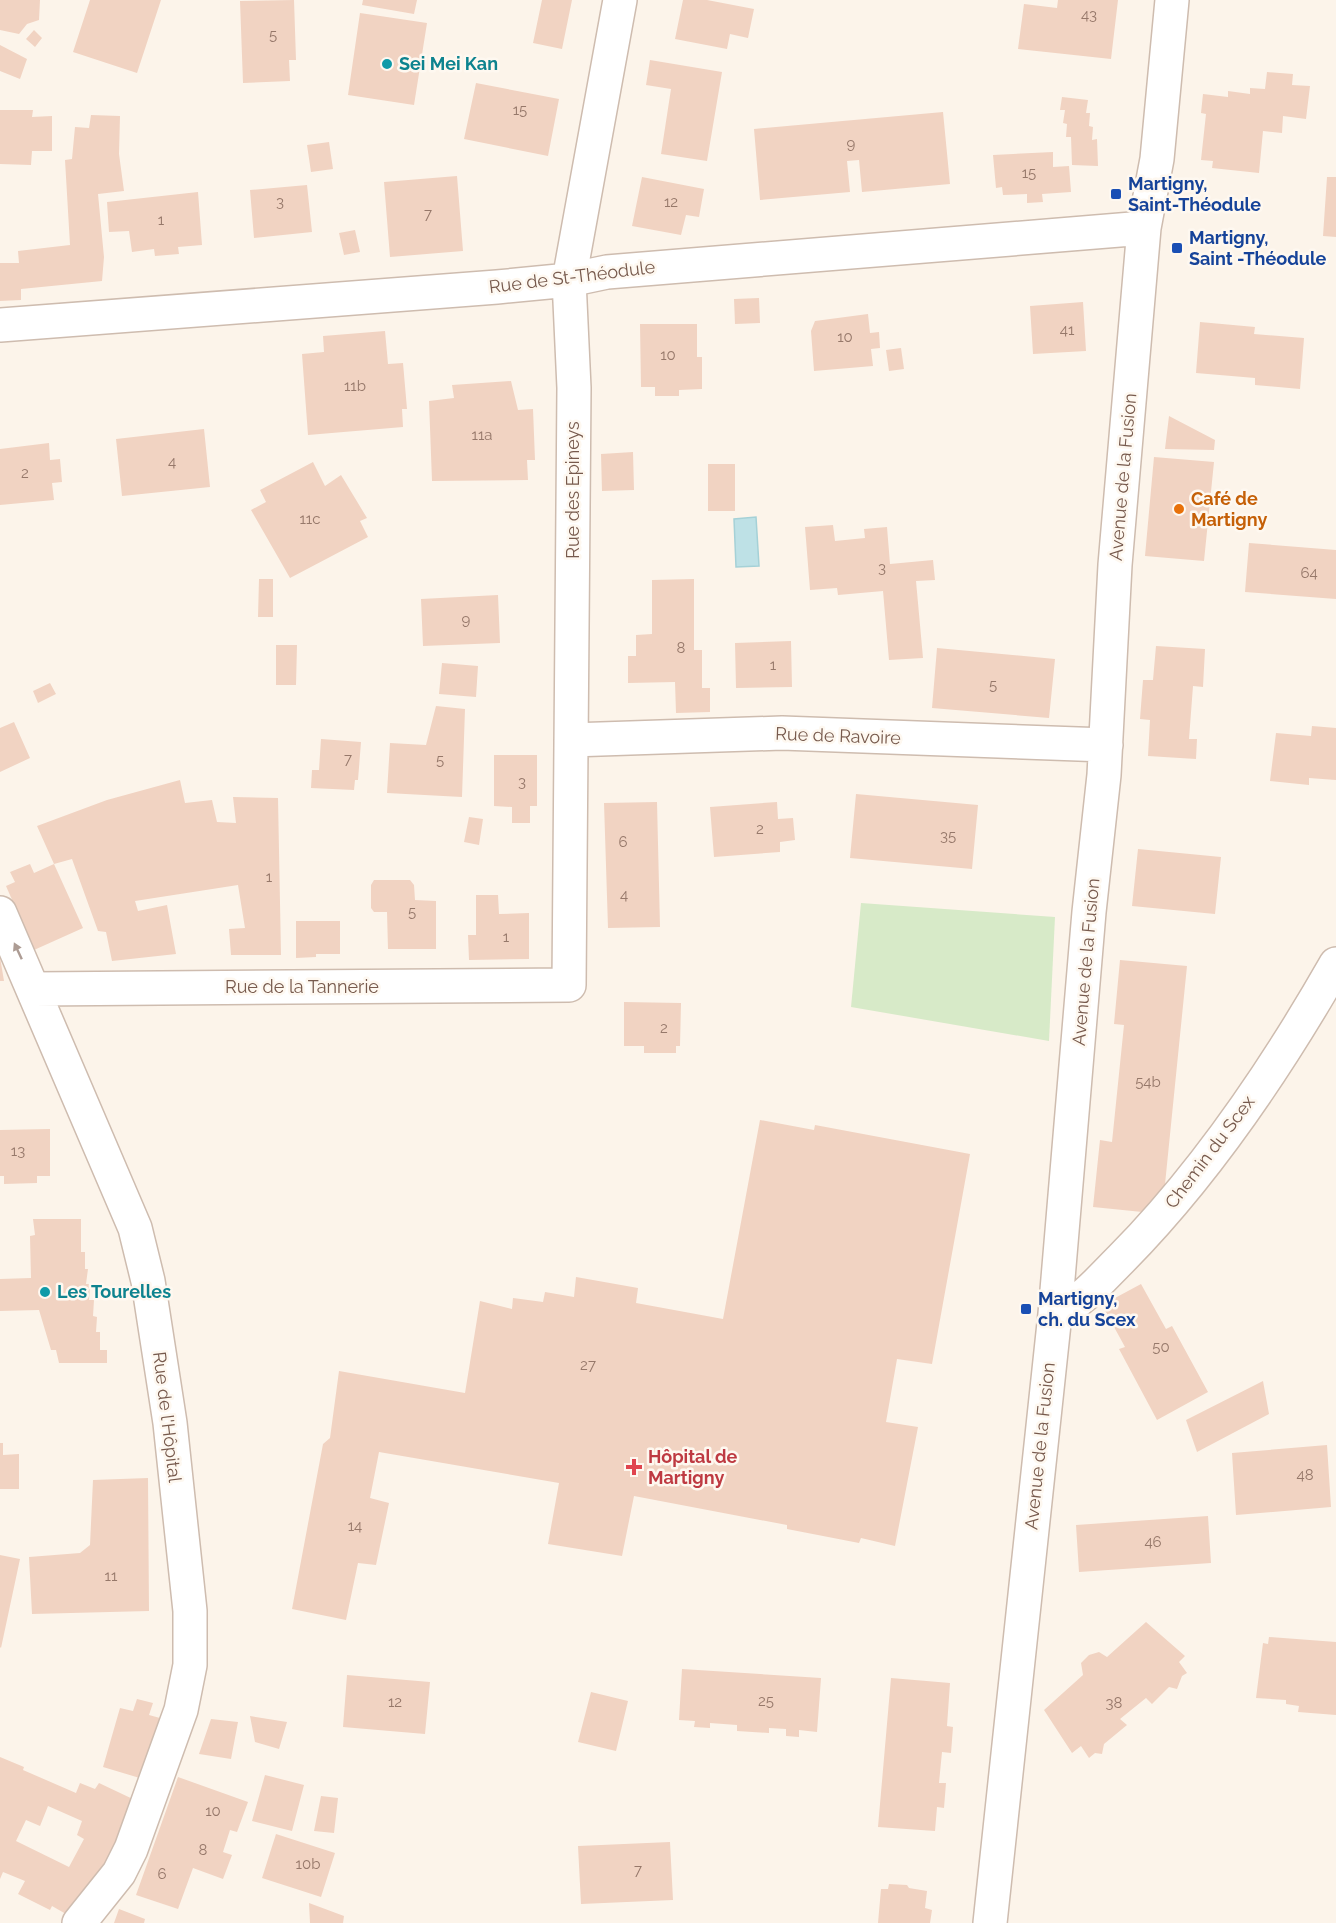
<svg xmlns="http://www.w3.org/2000/svg" width="1336" height="1923" font-family="Raleway,sans-serif">
  <style>
    .green { fill: #d7eac8 }
    .water { fill: #bee1e6; stroke: #a5d1d7; stroke-width: 1.5 }
    .building { fill: #f1d3c2; fill-rule: evenodd }
    .lines { fill: none; stroke-linecap: round; stroke-linejoin: round }
    .minor-casing { stroke: #cebcaf; stroke-width: 36 }
    .minor { stroke: #fff; stroke-width: 33 }
    .oneway { fill: #ad9c94 }
    .culture-dot { fill: #0f9aa8; stroke: #fef8f0; stroke-width: 2 }
    .transit-dot { fill: #1a4fb4; stroke: #fef8f0; stroke-width: 2 }
    .food-dot { fill: #e8710a; stroke: #fef8f0; stroke-width: 2 }
    .health-dot { fill: #e0444e; stroke: #fef8f0; stroke-width: 2 }
    .labels { text-anchor: middle; stroke-width: 5; stroke-linejoin: round; paint-order: stroke }
    .number-label { font-size: 15px; fill: #96786a }
    .culture-label { font-size: 18px; font-weight: bold; fill: #0d838f; stroke: #fef8f0; text-anchor: start }
    .transit-label { font-size: 18px; font-weight: bold; fill: #164399; stroke: #fef8f0; text-anchor: start }
    .street-label { font-size: 18px; fill: #775a4d; stroke: #fef8f0 }
    .food-label { font-size: 18px; font-weight: bold; fill: #c56008; stroke: #fef8f0; text-anchor: start }
    .health-label { font-size: 18px; font-weight: bold; fill: #be3a42; stroke: #fef8f0; text-anchor: start }
  </style>
  <rect width="100%" height="100%" fill="#fcf4ea"/>
  <!-- green -->
  <path class="green" d="M861,903L1055,917L1049,1041L851,1007Z"/>
  <!-- water -->
  <path class="water" d="M756,517L759,566L736,567L734,519Z"/>
  <!-- building -->
  <path class="building" d="M0,0H40L39,20L27,24L19,34L0,30Z
    M90,0H161L137,73L73,52Z
    M294,0L296,60H289L290,81L243,83L240,1Z
    M363,0H417L414,14L362,5Z
    M542,0H572L562,49L533,43Z
    M683,0H707L754,9L748,38L730,34L727,49L675,39Z
    M1058,0H1118L1111,59L1018,49L1024,4L1057,8Z
    M360,13L427,23L414,105L348,95Z
    M34,30L42,38L35,47L26,39Z
    M0,45L27,59L20,79L0,71Z
    M650,60L722,72L707,161L661,154L671,89L646,85Z
    M1267,72L1293,74L1292,85L1310,86L1306,119L1283,116L1282,133L1263,131L1259,173L1212,168L1213,161L1201,160L1206,114L1201,113L1203,94L1228,97V91L1250,94V88L1265,89Z
    M476,83L559,99L548,156L464,139Z
    M1062,97L1088,100L1086,113H1090L1089,126L1093,127L1092,140L1097,139L1098,166L1072,165L1071,137H1066L1067,124L1063,123L1065,110H1060Z
    M0,110H33L32,117L52,116V151H32L31,165L0,164Z
    M943,112L950,184L862,192L859,160L847,161L850,192L760,200L754,129Z
    M91,115L120,116L119,154L124,191L98,194L104,257L102,281L21,289V300L0,301V263H19L18,251L70,245L65,160L72,159L75,127L89,128Z
    M329,142L333,169L311,172L307,145Z
    M1053,152V167L1069,166L1071,192L1042,194L1043,202L1027,203V194L1003,195L1002,187L996,188L993,155Z
    M457,176L463,251L390,257L384,182Z
    M642,177L704,189L699,217L686,215L681,235L632,226Z
    M1327,177H1336V237L1323,236Z
    M307,185L312,232L254,238L250,190Z
    M198,192L202,245L178,247L179,254L155,256L154,249L132,252L129,231L109,232L107,202Z
    M355,230L360,252L344,255L339,233Z
    M759,298L760,323L735,324L734,299Z
    M1083,302L1086,351L1033,354L1030,306Z
    M868,314L870,333L879,332L880,348L871,349L873,366L814,371L811,331L815,321Z
    M1200,322L1255,327L1254,334L1304,338L1300,389L1255,385V378L1196,373Z
    M640,324H697V357H702V389L679,390V396H655V387H641Z
    M385,331L388,364L403,363L407,409H402L403,427L308,435L302,354L324,352L323,336Z
    M901,348L904,369L889,371L886,350Z
    M511,381L518,410L533,409L535,460H527L528,480L432,481L429,401L454,398L452,385Z
    M1169,416L1215,440L1214,450L1165,449Z
    M204,429L210,487L122,496L116,439Z
    M49,443L50,460L60,459L62,482L52,483L54,500L0,505V449Z
    M633,452L634,490L602,491L601,454Z
    M1154,457L1214,462L1204,561L1145,556Z
    M313,462L325,486L341,475L367,518L360,521L368,537L290,578L251,510L266,502L260,490Z
    M708,464H735V511H708Z
    M833,525L835,541L865,538L864,529L887,527L890,564L933,560L935,580L916,581L923,658L889,660L883,591L838,595L837,588L810,590L805,527Z
    M1249,543L1336,550V599L1245,592Z
    M259,579H273V617H258Z
    M694,579V650H702V688H710V712L676,713L675,682L628,683V656H636V635L652,634V580Z
    M498,595L500,643L423,646L421,599Z
    M791,641L792,687L736,688L735,643Z
    M276,645H297L296,685H276Z
    M1156,646L1205,649L1203,687L1193,686L1189,739H1197L1196,759L1148,756L1150,720L1140,719L1143,680H1153Z
    M937,648L1055,659L1049,718L932,708Z
    M442,663L478,666L476,697L439,694Z
    M50,683L56,694L38,703L33,691Z
    M436,706L465,709L462,797L387,793L390,743L426,745Z
    M14,722L30,758L0,772V728Z
    M1312,726L1336,728V780L1309,778V785L1270,781L1276,733L1311,736Z
    M321,739L361,742L358,780H355L354,790L311,788L312,770H319Z
    M494,755H537V806H530V823H512V807L494,806Z
    M180,780L185,803L212,800L217,822L236,823L233,797L278,798L281,955H231L229,929L245,928L238,885L135,901L138,911L167,905L176,954L112,961L106,932L98,931L72,859L54,864L37,826L107,800Z
    M856,794L978,805L972,869L850,858Z
    M657,802L660,927L608,928L604,803Z
    M777,802L778,819L793,818L795,840L780,842V852L714,857L710,807Z
    M469,817L483,819L479,845L464,842Z
    M1138,849L1221,857L1215,914L1132,906Z
    M30,864L34,873L54,864L83,928L34,950L6,886L15,882L10,872Z
    M374,880H410L414,885L415,900L436,901V949H388L387,912H374L371,908V885Z
    M476,895H498L499,914L529,913V959L469,960L468,935H476Z
    M296,921H340V954H316V957L296,958Z
    M0,957L4,981H0Z
    M1120,960L1187,966L1162,1214L1093,1207L1100,1140L1112,1142L1124,1025L1114,1024Z
    M624,1002L681,1003L680,1046H676V1053H644V1046H624Z
    M760,1120L814,1130L815,1125L970,1154L932,1364L897,1359L886,1422L918,1427L895,1546L861,1538L859,1543L787,1529V1525L634,1496L622,1556L548,1544L559,1483L379,1452L370,1498L389,1503L376,1565L358,1563L346,1620L292,1609L323,1444L330,1438L339,1371L465,1393L480,1301L512,1309L513,1298L543,1302L545,1292L574,1297L576,1277L638,1288L636,1303L723,1319Z
    M50,1129V1176H37V1183L4,1184V1176H0V1130Z
    M33,1219H81V1252H85V1269H88L86,1284H90L89,1300H94L93,1316L97,1317L96,1332H100V1350H107V1363H59L56,1350H51L39,1310L0,1311V1279L31,1278L30,1236L35,1235Z
    M1141,1284L1166,1329L1172,1326L1208,1392L1157,1420L1119,1349L1125,1347L1102,1305Z
    M1263,1381L1269,1414L1197,1452L1186,1420Z
    M0,1443H3V1455L19,1454V1489H0Z
    M1327,1445L1331,1507L1236,1515L1232,1453Z
    M148,1478L149,1611L32,1614L29,1557L80,1553L90,1545L93,1480Z
    M1208,1516L1211,1563L1079,1572L1076,1525Z
    M0,1555L20,1559L1,1648L0,1647Z
    M1146,1622L1185,1656L1179,1662L1187,1673L1182,1676L1177,1689L1169,1687L1152,1704L1146,1698L1120,1719L1127,1725L1104,1744L1102,1754L1095,1753L1089,1758L1081,1746L1072,1753L1044,1710L1083,1675L1081,1663L1089,1655L1099,1652L1107,1657Z
    M1269,1637L1336,1642V1715L1298,1712L1299,1706L1286,1704V1700L1256,1698L1263,1643L1268,1644Z
    M682,1669L821,1678L817,1732L799,1730V1737L786,1736V1729L769,1728V1733L737,1731V1725L710,1723V1728L694,1727L695,1721L679,1720Z
    M347,1675L430,1682L425,1734L343,1727Z
    M891,1678L950,1683L947,1726L953,1727L951,1753L942,1752L939,1783H946L944,1808L937,1807L935,1831L878,1827Z
    M591,1692L628,1701L616,1751L578,1742Z
    M137,1699L153,1703L149,1715L160,1718L143,1779L103,1767L120,1708L133,1711Z
    M250,1716L287,1722L279,1749L255,1742Z
    M211,1719L238,1722L231,1759L199,1754Z
    M0,1757L24,1767L23,1770L76,1793L80,1783L95,1789L99,1783L137,1801L104,1871L66,1914L52,1906L50,1910L18,1894L25,1881L3,1872L0,1879ZM48,1806L82,1821L77,1835L84,1839L69,1867L16,1841L26,1820L40,1826Z
    M265,1775L304,1785L292,1831L252,1821Z
    M178,1777L248,1802L237,1832L230,1830L223,1852L232,1855L223,1879L193,1868L178,1909L136,1895Z
    M321,1796L338,1798L334,1833L314,1831Z
    M276,1834L335,1853L321,1897L262,1878Z
    M670,1842L673,1900L581,1904L578,1846Z
    M889,1884L907,1885L909,1888L927,1891L925,1908L932,1910L930,1923H878L881,1889H888Z
    M309,1903L344,1916L343,1923H310Z
    M119,1909L145,1919L144,1923H114Z"/>
  <g class="lines">
    <defs>
      <path id="minor" d="M0,325L497,287L569,280L607,272L1144,228
        M571,740L782,733L1106,745
        M0,913L135,1228L148,1281L170,1423L190,1611V1665L181,1710L131,1849L119,1873L79,1923
        M34,989L569,985L574,388L569,280L620,0
        M1055,1314C1082,1302 1100,1280 1121,1259C1206,1173 1276,1069 1336,964
        M990,1923L1055,1314L1089,912L1104,775L1115,565L1144,228L1157,159L1172,0"/>
    </defs>
    <!-- minor casing -->
    <use href="#minor" class="minor-casing"/>
    <!-- minor -->
    <use href="#minor" class="minor"/>
  </g>
  <!-- one-way arrows -->
  <defs><path id="oneway-solid" d="M-6-.8H1V-3.2L6.5 0L1 3.2V.8H-6Z" transform="scale(1.5)"/></defs>
  <use class="oneway" href="#oneway-solid" transform="translate(18 951) rotate(-115)"/>
  <!-- markers -->
  <g class="culture-dot">
    <circle cx="387" cy="64" r="6"/>
    <circle cx="45" cy="1292" r="6"/>
  </g>
  <g class="transit-dot">
    <rect x="1110" y="188" width="12" height="12" rx="3"/>
    <rect x="1171" y="242" width="12" height="12" rx="3"/>
    <rect x="1020" y="1303" width="12" height="12" rx="3"/>
  </g>
  <circle class="food-dot" cx="1179" cy="509" r="6"/>
  <path class="health-dot" d="M631 1458h6v6h6v6h-6v6h-6v-6h-6v-6h6z"/>
  <g class="labels">
    <!-- number labels -->
    <g class="number-label">
      <text x="1089" y="20">43</text>
      <text x="273" y="40">5</text>
      <text x="520" y="115">15</text>
      <text x="851" y="149">9</text>
      <text x="1029" y="178">15</text>
      <text x="280" y="207">3</text>
      <text x="671" y="207">12</text>
      <text x="428" y="219">7</text>
      <text x="161" y="225">1</text>
      <text x="1067" y="335">41</text>
      <text x="845" y="342">10</text>
      <text x="668" y="360">10</text>
      <text x="355" y="391">11b</text>
      <text x="482" y="440">11a</text>
      <text x="172" y="467">4</text>
      <text x="25" y="478">2</text>
      <text x="310" y="524">11c</text>
      <text x="882" y="573">3</text>
      <text x="1309" y="578">64</text>
      <text x="466" y="625">9</text>
      <text x="681" y="653">8</text>
      <text x="773" y="670">1</text>
      <text x="993" y="690">5</text>
      <text x="348" y="764">7</text>
      <text x="440" y="765">5</text>
      <text x="522" y="787">3</text>
      <text x="760" y="834">2</text>
      <text x="948" y="841">35</text>
      <text x="623" y="847">6</text>
      <text x="269" y="882">1</text>
      <text x="624" y="900">4</text>
      <text x="412" y="917">5</text>
      <text x="506" y="942">1</text>
      <text x="664" y="1033">2</text>
      <text x="1148" y="1087">54b</text>
      <text x="18" y="1156">13</text>
      <text x="1161" y="1352">50</text>
      <text x="588" y="1370">27</text>
      <text x="1305" y="1480">48</text>
      <text x="355" y="1531">14</text>
      <text x="1153" y="1547">46</text>
      <text x="111" y="1581">11</text>
      <text x="766" y="1706">25</text>
      <text x="395" y="1707">12</text>
      <text x="1114" y="1708">38</text>
      <text x="213" y="1816">10</text>
      <text x="203" y="1855">8</text>
      <text x="308" y="1869">10b</text>
      <text x="638" y="1875">7</text>
      <text x="162" y="1879">6</text>
    </g>
    <!-- culture labels -->
    <g class="culture-label">
      <text x="399" y="70">Sei Mei Kan</text>
      <text x="57" y="1298">Les Tourelles</text>
    </g>
    <!-- transit labels -->
    <g class="transit-label">
      <text x="1128" y="190">Martigny,<tspan x="1128" dy="21">Saint-Théodule</tspan></text>
      <text x="1189" y="244">Martigny,<tspan x="1189" dy="21">Saint -Théodule</tspan></text>
      <text x="1038" y="1305">Martigny,<tspan x="1038" dy="21">ch. du Scex</tspan></text>
    </g>
    <!-- street labels -->
    <g class="street-label">
      <text transform="translate(572 277) rotate(-7)" y="6">Rue de St-Théodule</text>
      <text transform="translate(1123 477) rotate(-85)" y="6">Avenue de la Fusion</text>
      <text transform="translate(573 490) rotate(-90)" y="6">Rue des Epineys</text>
      <text transform="translate(838 736) rotate(2)" y="6">Rue de Ravoire</text>
      <text transform="translate(1086 962) rotate(-85)" y="6">Avenue de la Fusion</text>
      <text x="302" y="993">Rue de la Tannerie</text>
      <text transform="translate(1210 1152) rotate(-53)" y="6">Chemin du Scex</text>
      <text transform="translate(167 1417) rotate(83)" y="6">Rue de l'Hôpital</text>
      <text transform="translate(1040 1446) rotate(-84)" y="6">Avenue de la Fusion</text>
    </g>
    <!-- food labels -->
    <g class="food-label">
      <text x="1191" y="505">Café de<tspan x="1191" dy="21">Martigny</tspan></text>
    </g>
    <!-- health labels -->
    <g class="health-label">
      <text x="648" y="1463">Hôpital de<tspan x="648" dy="21">Martigny</tspan></text>
    </g>
  </g>
</svg>
